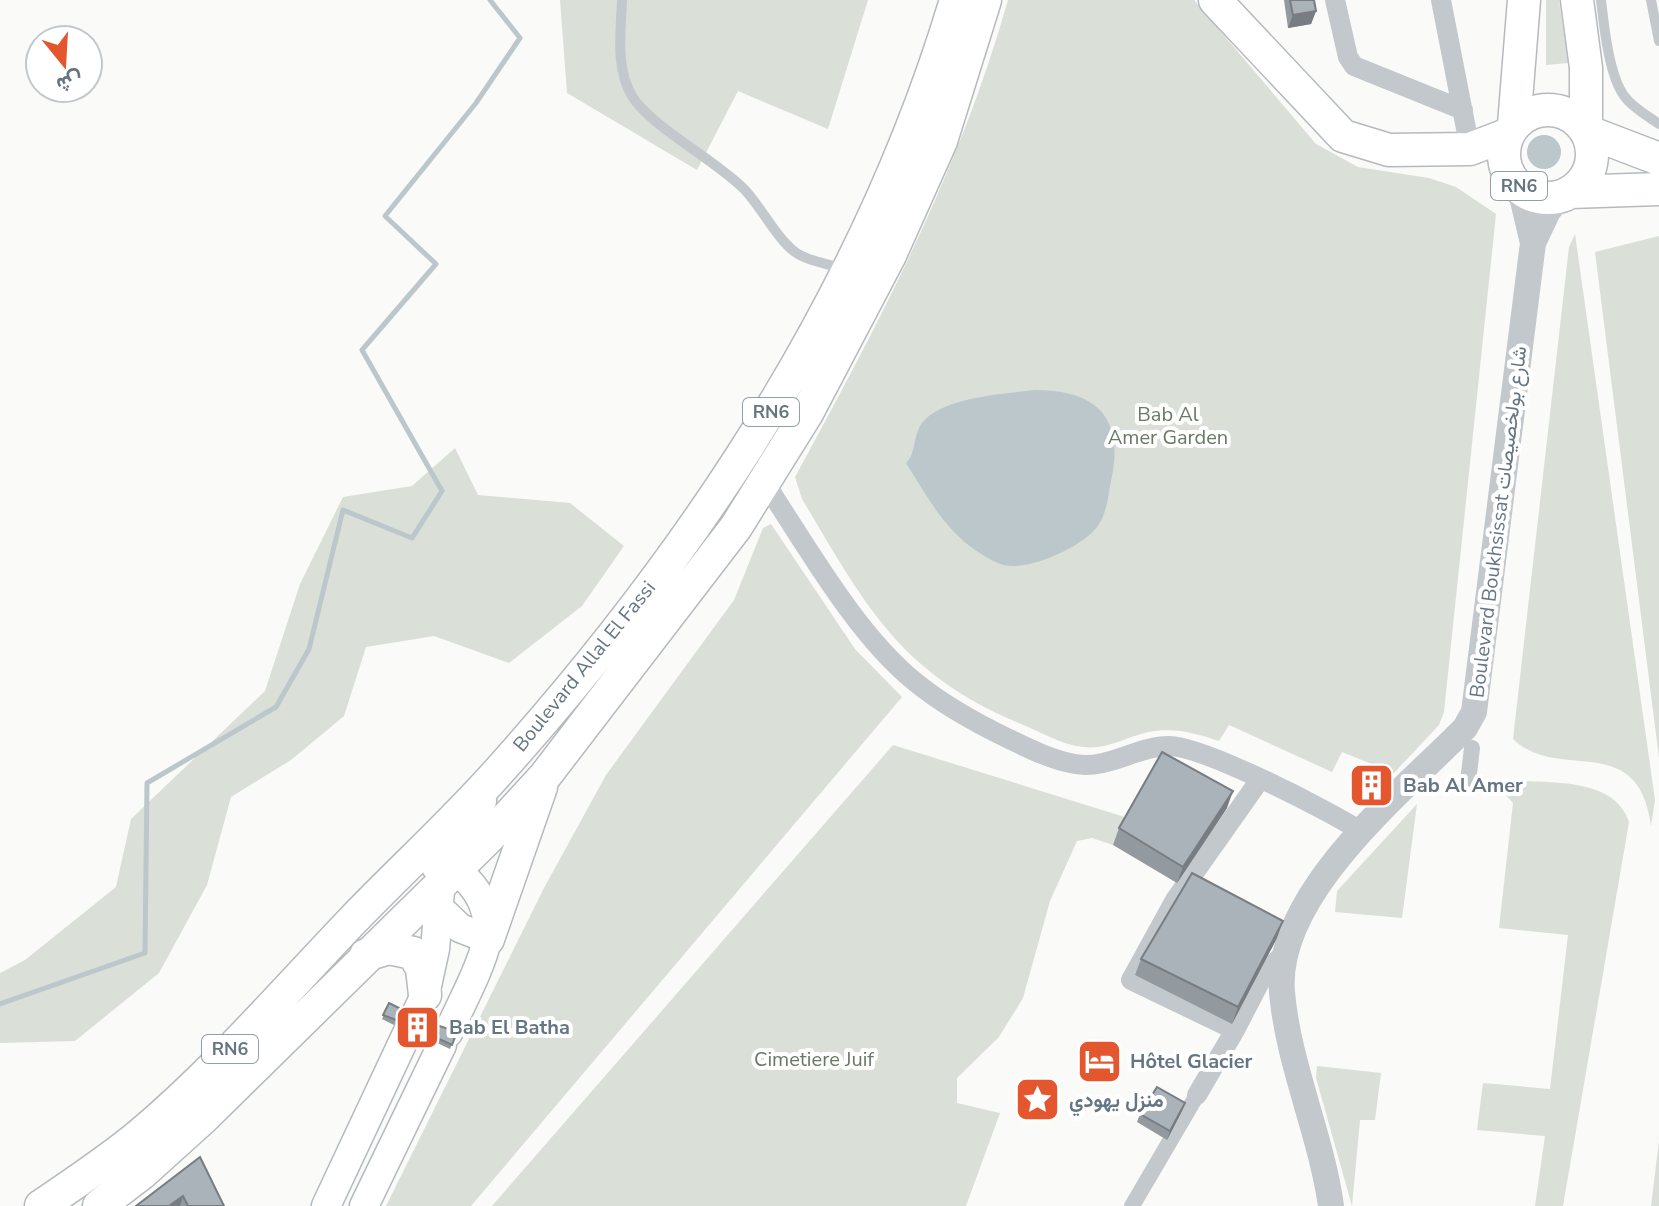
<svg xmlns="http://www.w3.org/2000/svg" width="1659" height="1206" font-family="'Nunito Sans',Vazirmatn,sans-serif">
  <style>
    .green { fill: #dadfd7 }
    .water { fill: #bbc7cb }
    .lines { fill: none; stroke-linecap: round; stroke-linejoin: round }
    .stream { stroke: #bbc7cb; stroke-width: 5 }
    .secondary-casing { stroke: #b3babf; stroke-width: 31 }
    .primary-casing { stroke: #b5babe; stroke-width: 35 }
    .service { stroke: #c3c8cc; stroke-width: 10 }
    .pedestrian { stroke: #c3c8cc; stroke-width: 16 }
    .minor { stroke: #c3c8cc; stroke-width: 20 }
    .tertiary { stroke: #c3c8cc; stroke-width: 26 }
    .secondary { stroke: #fff; stroke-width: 28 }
    .primary { stroke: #fff; stroke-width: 32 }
    .wall { fill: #929a9f }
    .shaded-wall { fill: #777d82 }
    .building { fill: #aab3b9; stroke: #777d82; stroke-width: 2 }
    .labels { text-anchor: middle; stroke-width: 8; stroke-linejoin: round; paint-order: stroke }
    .shield { fill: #fff; stroke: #939fa8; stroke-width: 2 }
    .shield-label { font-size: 18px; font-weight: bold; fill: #657683 }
    .park-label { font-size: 20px; fill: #687a64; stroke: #fff }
    .street-label { font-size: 20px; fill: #657683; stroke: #fff }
    .poi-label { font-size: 20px; font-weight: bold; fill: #657683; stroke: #fff; text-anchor: start }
  </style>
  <rect width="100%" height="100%" fill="#fafaf8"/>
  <!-- green -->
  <path class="green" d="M560,0H868L828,129L738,91L697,170L567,93Z
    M1008,0H1194L1316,144L1358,167L1429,178L1456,187L1496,214L1444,712L1439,725L1394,773L1342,752L1332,772L1229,725L1219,741C1196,733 1173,727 1148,732C1127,737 1106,750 1083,747C1062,745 1041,732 1021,724C899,673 866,606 802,499L795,477C879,323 960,170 1008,0Z
    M1546,0H1559L1568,63L1546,65Z
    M1575,234L1655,800L1651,826C1638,728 1559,784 1513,739L1569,247Z
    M1659,236V758L1595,252Z
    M455,448L478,495L570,503L624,546L582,606L509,663L434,636L366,647L344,716L291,760L231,797L207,885L159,973L75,1041L0,1043V973L25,960L116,887L131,819L265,691L300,584L343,497L412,486Z
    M771,524L855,649L902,697L471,1206H386L544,888L606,775L734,600L763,528Z
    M893,745L1128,818L1113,845L1092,838L1077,841L1050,901L1023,998L999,1037L957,1078V1103L1000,1113L966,1206H492Z
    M1508,780C1548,784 1614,776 1629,822L1563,1206H1535L1545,1136L1477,1130L1483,1083L1550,1089L1568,935L1499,928L1513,803L1504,793Z
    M1417,804L1402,918L1335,912L1337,891Z
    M1317,1066L1381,1073L1375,1120H1360L1352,1206L1316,1078Z
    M1659,1141V1206H1651Z"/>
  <!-- water -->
  <path class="water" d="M1527 152a17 17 0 1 1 34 0a17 17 0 1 1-34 0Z
    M1035,390C1097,390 1125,418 1111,481C1108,496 1107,514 1097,527C1082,547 1023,575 998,563C950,541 932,504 906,463C916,454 913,435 922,423C942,397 1003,394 1035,390Z"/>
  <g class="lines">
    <!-- stream -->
    <path class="stream" d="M0,1004L145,953L147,783L276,707L309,649L343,510L412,538L442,491L362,350L436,264L385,216L476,103L520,38L490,0"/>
    <defs>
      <path id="secondary" d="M436,867C470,868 493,907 487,940C481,968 460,1006 448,1033
        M438,907L460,928L488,939
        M326,1206L425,995L435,949L442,867L482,801
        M364,1206L442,1045"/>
      <path id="primary" d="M1215,0L1343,136L1389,150L1470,149L1509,134
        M1577,0L1586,68V131L1659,159
        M1504 154a44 44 0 1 1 88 0a44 44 0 1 1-88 0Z
        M1514,125L1524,0
        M1570,192L1659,189
        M488,939L541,787
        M366,955L389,948L413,953L422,968L425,995
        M41,1206C75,1183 110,1160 141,1134C218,1069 284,992 353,920C401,870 453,823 499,771C699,548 870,288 956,0
        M99,1206L142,1173L203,1118L490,836L545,776L736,527L807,413L890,255L941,141L985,0"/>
    </defs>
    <!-- secondary casing -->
    <use href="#secondary" class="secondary-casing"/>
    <!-- primary casing -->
    <use href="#primary" class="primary-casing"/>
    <!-- service -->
    <path class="service" d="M622,0C621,31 615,67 632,96C650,126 714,159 744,189C760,205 780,244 798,254C811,262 830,264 844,269
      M1601,0C1604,26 1609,77 1625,97C1633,108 1648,116 1659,124
      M1651,0L1659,41"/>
    <!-- pedestrian -->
    <path class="pedestrian" d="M1468,782L1472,748
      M1132,1206L1197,1095"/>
    <!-- minor -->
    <path class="minor" d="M1335,0L1348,57L1354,66L1463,110
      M1441,0L1470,149
      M765,483C806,545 856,634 914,681C943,705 974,722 1007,738C1028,748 1051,760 1075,764C1108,770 1137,746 1169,746C1203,746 1330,811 1362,832
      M1259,781L1175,900L1131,980L1235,1030L1265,972L1286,952
      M1197,1095L1235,1030"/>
    <!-- tertiary -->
    <path class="tertiary" d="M1533,243L1548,211L1561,195
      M1331,1206C1321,1134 1288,1064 1282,992C1274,894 1402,792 1465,728L1474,712L1533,243L1520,188"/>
    <!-- secondary -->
    <use href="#secondary" class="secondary"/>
    <!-- primary -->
    <use href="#primary" class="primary"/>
  </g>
  <!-- wall -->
  <path class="wall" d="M1284,0H1314L1316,11L1311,24L1288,28Z
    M1370,772L1383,777L1375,795L1363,790Z
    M1227,808L1177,883L1113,845L1119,828Z
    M1277,938L1232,1024L1135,975L1141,959Z
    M389,1003L400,1012L457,1032L450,1049L435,1042L437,1037L396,1020L394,1025L382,1019Z
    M1185,1103L1182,1111L1167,1140L1137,1122L1140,1114Z
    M200,1157L224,1206H136Z"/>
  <!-- shaded-wall -->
  <path class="shaded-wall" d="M1316,11L1311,24L1288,28L1293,15Z
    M1233,791L1227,808L1177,883L1183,867Z
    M1283,921L1277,938L1232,1024L1238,1007Z
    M1185,1103L1182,1111L1167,1140L1170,1131Z
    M183,1196L180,1206H169Z"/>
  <!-- building -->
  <path class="building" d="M1290,0H1314L1316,11L1293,15Z
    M1162,752L1233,791L1183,867L1119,828Z
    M1370,772L1383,777L1377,791L1364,786Z
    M1192,873L1283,921L1238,1007L1141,959Z
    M389,1003L401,1009L400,1012L457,1032L452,1045L437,1038L439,1033L398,1016L396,1020L383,1015Z
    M1157,1087L1185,1103L1170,1131L1140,1114Z
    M200,1157L224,1206H188L183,1196L169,1206H136Z"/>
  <!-- icons -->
  <defs>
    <symbol id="building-square" viewBox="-11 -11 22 22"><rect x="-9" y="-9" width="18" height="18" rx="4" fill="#e4572e" stroke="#fff"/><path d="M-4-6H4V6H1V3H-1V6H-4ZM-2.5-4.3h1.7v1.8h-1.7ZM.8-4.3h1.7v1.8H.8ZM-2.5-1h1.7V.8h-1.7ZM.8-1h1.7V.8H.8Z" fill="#fff"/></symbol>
    <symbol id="hotel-square" viewBox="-11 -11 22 22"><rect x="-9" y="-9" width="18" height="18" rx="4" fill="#e4572e" stroke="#fff"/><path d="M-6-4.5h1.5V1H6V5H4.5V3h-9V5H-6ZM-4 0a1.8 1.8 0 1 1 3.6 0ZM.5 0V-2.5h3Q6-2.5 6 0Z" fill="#fff"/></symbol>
    <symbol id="sight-square" viewBox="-11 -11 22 22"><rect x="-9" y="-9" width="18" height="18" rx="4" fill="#e4572e" stroke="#fff"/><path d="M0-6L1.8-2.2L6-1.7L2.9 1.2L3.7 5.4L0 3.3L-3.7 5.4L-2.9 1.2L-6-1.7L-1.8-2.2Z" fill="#fff"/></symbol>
  </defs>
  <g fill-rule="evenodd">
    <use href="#building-square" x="1346" y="760" width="51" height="51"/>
    <use href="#building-square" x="392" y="1002" width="51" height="51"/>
    <use href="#hotel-square" x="1074" y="1036" width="51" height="51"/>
    <use href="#sight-square" x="1012" y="1074" width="51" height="51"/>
  </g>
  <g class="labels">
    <!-- shield labels -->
    <g class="shield">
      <rect x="1491" y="172" width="56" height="28" rx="6"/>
      <rect x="743" y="398" width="56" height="28" rx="6"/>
      <rect x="202" y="1035" width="56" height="28" rx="6"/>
    </g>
    <g class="shield-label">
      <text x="1519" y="192">RN6</text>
      <text x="771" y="418">RN6</text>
      <text x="230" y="1055">RN6</text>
    </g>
    <!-- park labels -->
    <g class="park-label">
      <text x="1168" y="421">Bab Al<tspan x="1168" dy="23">Amer Garden</tspan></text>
      <text x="814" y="1066">Cimetiere Juif</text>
    </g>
    <!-- street labels -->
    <g class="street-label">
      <text transform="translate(1498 522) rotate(-83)" y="7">Boulevard Boukhsissat شارع بولخصيصات</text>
      <text transform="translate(584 666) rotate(-51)" y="7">Boulevard Allal El Fassi</text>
    </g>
    <!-- poi labels -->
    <g class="poi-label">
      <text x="1403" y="792">Bab Al Amer</text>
      <text x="449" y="1034">Bab El Batha</text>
      <text x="1130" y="1068">Hôtel Glacier</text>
      <text x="1069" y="1107">منزل يهودي</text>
    </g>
  </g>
  <!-- north arrow -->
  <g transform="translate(64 64) rotate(162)"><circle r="38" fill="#ffffff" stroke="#c1c8cd" stroke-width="2"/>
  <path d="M0-6L14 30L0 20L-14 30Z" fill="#e4572e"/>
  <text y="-12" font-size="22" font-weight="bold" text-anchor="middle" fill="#657683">ش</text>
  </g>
</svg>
